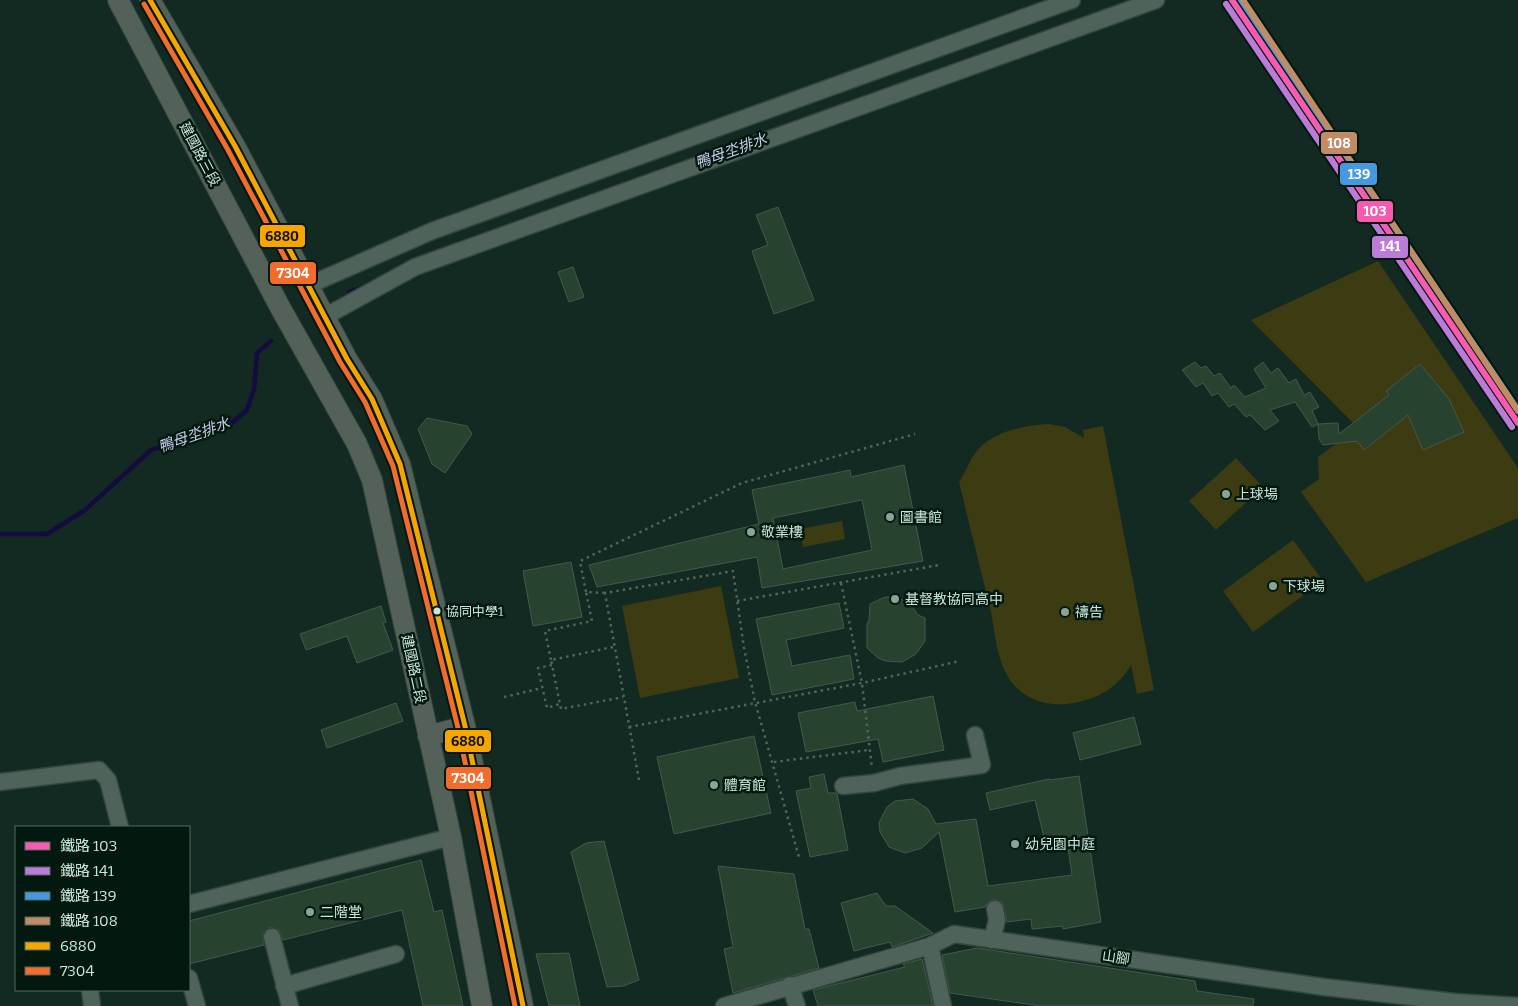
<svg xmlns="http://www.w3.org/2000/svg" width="1518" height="1006" font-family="Bitter,'Noto Sans TC',serif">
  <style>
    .green { fill: #3c3b12 }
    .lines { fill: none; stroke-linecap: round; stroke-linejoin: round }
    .stream { stroke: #160b3f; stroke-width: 4.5 }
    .building { fill: #27422f; stroke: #46584c; fill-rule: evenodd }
    .minor-casing { stroke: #32453e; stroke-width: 19 }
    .major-casing { stroke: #32453e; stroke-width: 22 }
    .path { stroke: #51645c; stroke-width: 2.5; stroke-dasharray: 2.5 4; stroke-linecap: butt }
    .minor { stroke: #4f635b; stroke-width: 16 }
    .major { stroke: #546158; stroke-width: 20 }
    .bus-1-casing { stroke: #031910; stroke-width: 9 }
    .bus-2-casing { stroke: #031910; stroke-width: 9 }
    .bus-1 { stroke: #f7a600; stroke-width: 5 }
    .bus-2 { stroke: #f36c2b; stroke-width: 5 }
    .rail-1-casing { stroke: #031910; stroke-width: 10 }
    .rail-2-casing { stroke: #031910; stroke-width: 10 }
    .rail-3-casing { stroke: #031910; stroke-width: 10 }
    .rail-4-casing { stroke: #031910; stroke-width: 10 }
    .rail-1 { stroke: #f75aaf; stroke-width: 6 }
    .rail-2 { stroke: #bd7bd9; stroke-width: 6 }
    .rail-3 { stroke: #4699e1; stroke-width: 6 }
    .rail-4 { stroke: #c18c65; stroke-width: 6 }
    .poi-dot { fill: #8aa499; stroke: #031910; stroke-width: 2 }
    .bus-dot { fill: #cbe6d9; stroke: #031910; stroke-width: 2 }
    .labels { text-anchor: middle; stroke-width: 5; stroke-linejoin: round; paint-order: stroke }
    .bus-label { font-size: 13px; fill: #cbe6d9; stroke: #031910; text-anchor: start }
    .street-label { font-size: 14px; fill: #cbe6d9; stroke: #031910 }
    .poi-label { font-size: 14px; fill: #cbe6d9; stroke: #031910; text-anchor: start }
    .water-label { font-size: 15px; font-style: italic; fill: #cacbe7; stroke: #031910 }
    .line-badge { stroke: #031910; stroke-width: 2 }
    .badge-label { font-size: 14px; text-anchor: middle; font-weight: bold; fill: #fff }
    .pale-badge-label { font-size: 14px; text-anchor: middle; font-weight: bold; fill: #111 }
  </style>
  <rect width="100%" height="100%" fill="#122a21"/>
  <!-- green -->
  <path class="green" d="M1378,261L1518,468V518L1366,582L1301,492L1319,479L1318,457L1358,428L1251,320Z
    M1050,424L1065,427L1084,438L1083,430L1103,426L1154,690L1137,694L1131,665C1118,687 1100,698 1074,703C1053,707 1030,703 1015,686C995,665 996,630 989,604C979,563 969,523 959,482C966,472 969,461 976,452C992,431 1025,425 1050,424Z
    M1236,458L1263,487L1216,530L1189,501Z
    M842,521L845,539L803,547L800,529Z
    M1293,540L1323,581L1253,632L1223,591Z
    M721,586L739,678L640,698L622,606Z"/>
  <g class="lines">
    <!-- stream -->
    <path class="stream" d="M349,292L362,288
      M0,534H47L85,510L151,450L233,422L247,410L254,389L257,353L271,341"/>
  </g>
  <!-- building -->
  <path class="building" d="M778,207L814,300L774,314L752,251L768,245L756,215Z
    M573,267L584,297L569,302L558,272Z
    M1195,362L1201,368L1206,366L1214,376L1220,373L1231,388L1234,385L1245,397L1266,388L1254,369L1263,362L1271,373L1278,368L1289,383L1296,379L1304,395L1310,392L1319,407L1312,410L1318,424L1338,423L1339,434L1389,395L1386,391L1420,364L1449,399L1464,432L1423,450L1408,415L1364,450L1357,441L1323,445L1319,439L1318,424L1312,427L1295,402L1270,410L1279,421L1265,430L1250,415L1246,417L1234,404L1229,407L1218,393L1212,396L1203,383L1196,387L1182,370Z
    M427,418L467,426L472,434L445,473L432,464L418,429Z
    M904,465L923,561L762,588L757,557L597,587L589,565L759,524L752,490L850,470L851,477ZM862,500L872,550L783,569L773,518Z
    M571,562L582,617L533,626L523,571Z
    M885,597H893L909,602L918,615L925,618V641L916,654L902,662L885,661L878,658L867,648V624L869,620L870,604Z
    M839,603L844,628L786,640L792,666L850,655L854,679L772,695L756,619Z
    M381,606L386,622L383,623L393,650L357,663L347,636L306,650L300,634Z
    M933,696L944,750L883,762L878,739L806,752L798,713L855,702L857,711Z
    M396,703L403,721L327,748L321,730Z
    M1134,717L1141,744L1080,760L1073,733Z
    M754,736L771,813L674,834L657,757Z
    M824,774L828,793H837L848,850L810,857L796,791L811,788L809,777Z
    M1079,776L1101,922L1063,929V926L1032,929L1031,919L1007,922L1003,903L994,899L988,902L985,907L955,912L939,832L922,848L905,853L889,847L880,832L879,823L887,807L895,801L913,799L928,809L936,824L976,819L988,886L1072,875L1067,841L1046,846L1035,800L990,810L986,793L1049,779L1050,780Z
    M604,841L639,980L623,986L607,987L571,852L586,843Z
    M421,860L434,912L442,910L463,1006H423L402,910L283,940L279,930L270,927L263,934L264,945L189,964V921Z
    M718,866L794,874L805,929H809L819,968L733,993L724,949L733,947Z
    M877,893L886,906H895L933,933L892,947L890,942L854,951L841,903Z
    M977,948L1195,981L1197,991L1254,999L1253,1006H1041L950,993L942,955Z
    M569,953L580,1006H549L536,954Z
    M922,959L933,1006H818L813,990L905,967L903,964Z"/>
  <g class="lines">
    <defs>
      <path id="minor" d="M309,285L432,231L1072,0
        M326,316L415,267L1156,0
        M0,782L99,770L108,780L120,827
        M843,786L874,783L900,776L982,765L975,735
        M189,904L451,837
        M272,937L290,1006
        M992,940L997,920L995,909
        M930,946L943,1006
        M189,978L197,1006
        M790,985L797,1006
        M284,986L396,954
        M90,990L92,1006
        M724,1006L930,946L954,934L1324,987L1455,1002L1518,1006"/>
      <path id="major" d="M118,0L281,309L357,444L372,480L451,837L482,1006
        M150,0L235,146L347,359L372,399L400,464L465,726L523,1006
        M428,736L465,726"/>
    </defs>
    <!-- minor casing -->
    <use href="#minor" class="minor-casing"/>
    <!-- major casing -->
    <use href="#major" class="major-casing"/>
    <!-- path -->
    <path class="path" d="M841,583L862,683L872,768
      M586,592L580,561L742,483L915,434
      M737,601L939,565
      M613,647L551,660L560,704L561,709L623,697
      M551,660L545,631L592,621L586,592L605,593
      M552,665L538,668L547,708L560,704
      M504,697L542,688
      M629,727L862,683L960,661
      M774,762L869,750
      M639,780L605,593L733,571L744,648L755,702L799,857"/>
    <!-- minor -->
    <use href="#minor" class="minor"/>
    <!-- major -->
    <use href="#major" class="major"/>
    <defs>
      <path id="bus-1" d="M150,0L235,146L347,359L372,399L400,464L465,726L523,1006"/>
      <path id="bus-2" d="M144,4L228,150L340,362L365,402L393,466L458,728L515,1006"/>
    </defs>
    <!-- bus-1 casing -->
    <use href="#bus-1" class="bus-1-casing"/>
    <!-- bus-2 casing -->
    <use href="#bus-2" class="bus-2-casing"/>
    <!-- bus-1 -->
    <use href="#bus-1" class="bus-1"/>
    <!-- bus-2 -->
    <use href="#bus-2" class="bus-2"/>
    <defs>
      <path id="rail-1" d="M1232,0L1518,423"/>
      <path id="rail-2" d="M1226,4L1512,427"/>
      <path id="rail-3" d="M1241,0L1518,410"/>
      <path id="rail-4" d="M1243,0L1518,411"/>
    </defs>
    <!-- rail-1 casing -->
    <use href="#rail-1" class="rail-1-casing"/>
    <!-- rail-2 casing -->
    <use href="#rail-2" class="rail-2-casing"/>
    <!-- rail-3 casing -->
    <use href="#rail-3" class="rail-3-casing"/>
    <!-- rail-4 casing -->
    <use href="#rail-4" class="rail-4-casing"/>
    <!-- rail-1 -->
    <use href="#rail-1" class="rail-1"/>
    <!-- rail-2 -->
    <use href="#rail-2" class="rail-2"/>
    <!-- rail-3 -->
    <use href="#rail-3" class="rail-3"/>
    <!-- rail-4 -->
    <use href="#rail-4" class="rail-4"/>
  </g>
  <!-- markers -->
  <g class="poi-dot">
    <circle cx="1226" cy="494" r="5"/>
    <circle cx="890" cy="517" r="5"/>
    <circle cx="751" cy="532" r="5"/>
    <circle cx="1273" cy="586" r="5"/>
    <circle cx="895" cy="599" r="5"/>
    <circle cx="1065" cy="612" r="5"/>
    <circle cx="714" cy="785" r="5"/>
    <circle cx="1015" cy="844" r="5"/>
    <circle cx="310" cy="912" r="5"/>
  </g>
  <circle class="bus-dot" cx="437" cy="611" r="4.5"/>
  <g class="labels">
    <!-- bus labels -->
    <g class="bus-label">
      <text x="446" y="616">協同中學1</text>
    </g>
    <!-- street labels -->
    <g class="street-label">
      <text transform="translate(200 154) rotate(62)" y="5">建國路三段</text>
      <text transform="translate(414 669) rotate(78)" y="5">建國路二段</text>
      <text transform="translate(1116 957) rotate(8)" y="5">山腳</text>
    </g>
    <!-- poi labels -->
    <g class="poi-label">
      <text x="1236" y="499">上球場</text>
      <text x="900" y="522">圖書館</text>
      <text x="761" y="537">敬業樓</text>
      <text x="1283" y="591">下球場</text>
      <text x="905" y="604">基督教協同高中</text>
      <text x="1075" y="617">禱告</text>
      <text x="724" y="790">體育館</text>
      <text x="1025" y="849">幼兒園中庭</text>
      <text x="320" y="917">二階堂</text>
    </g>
    <!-- water labels -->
    <g class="water-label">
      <text transform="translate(731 151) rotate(-20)" y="5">鴨母坔排水</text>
      <text transform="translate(194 435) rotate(-20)" y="5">鴨母坔排水</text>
    </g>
  </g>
  <g class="line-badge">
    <rect x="1320" y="131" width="38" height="24" rx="5" fill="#c18c65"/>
    <rect x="1339" y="162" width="39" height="24" rx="5" fill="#4699e1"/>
    <rect x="1356" y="200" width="38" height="23" rx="5" fill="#f75aaf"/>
    <rect x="259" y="224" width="47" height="24" rx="5" fill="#f7a600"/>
    <rect x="1371" y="235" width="38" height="24" rx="5" fill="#bd7bd9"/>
    <rect x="269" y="261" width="48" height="24" rx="5" fill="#f36c2b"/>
    <rect x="444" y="729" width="48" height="24" rx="5" fill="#f7a600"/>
    <rect x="445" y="766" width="47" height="24" rx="5" fill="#f36c2b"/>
  </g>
  <g class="badge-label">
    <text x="1339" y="148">108</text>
    <text x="1359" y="179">139</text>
    <text x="1375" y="216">103</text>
    <text x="1390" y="251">141</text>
    <text x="293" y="278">7304</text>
    <text x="468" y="783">7304</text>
  </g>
  <g class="pale-badge-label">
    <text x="282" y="241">6880</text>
    <text x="468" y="746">6880</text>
  </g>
  <!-- legend -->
  <rect x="15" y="826" width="175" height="165" fill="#031910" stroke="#536b60"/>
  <rect x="25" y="842" width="25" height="8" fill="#f75aaf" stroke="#536b60"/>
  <text x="60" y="851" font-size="15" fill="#cbe6d9">鐵路 103</text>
  <rect x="25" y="867" width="25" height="8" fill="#bd7bd9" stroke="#536b60"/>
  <text x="60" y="876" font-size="15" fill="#cbe6d9">鐵路 141</text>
  <rect x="25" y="892" width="25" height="8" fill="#4699e1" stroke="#536b60"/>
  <text x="60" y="901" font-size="15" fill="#cbe6d9">鐵路 139</text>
  <rect x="25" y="917" width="25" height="8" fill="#c18c65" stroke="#536b60"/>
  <text x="60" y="926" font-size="15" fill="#cbe6d9">鐵路 108</text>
  <rect x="25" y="942" width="25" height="8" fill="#f7a600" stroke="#536b60"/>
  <text x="60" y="951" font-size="15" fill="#cbe6d9">6880</text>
  <rect x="25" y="967" width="25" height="8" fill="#f36c2b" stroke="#536b60"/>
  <text x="60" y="976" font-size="15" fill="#cbe6d9">7304</text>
</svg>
